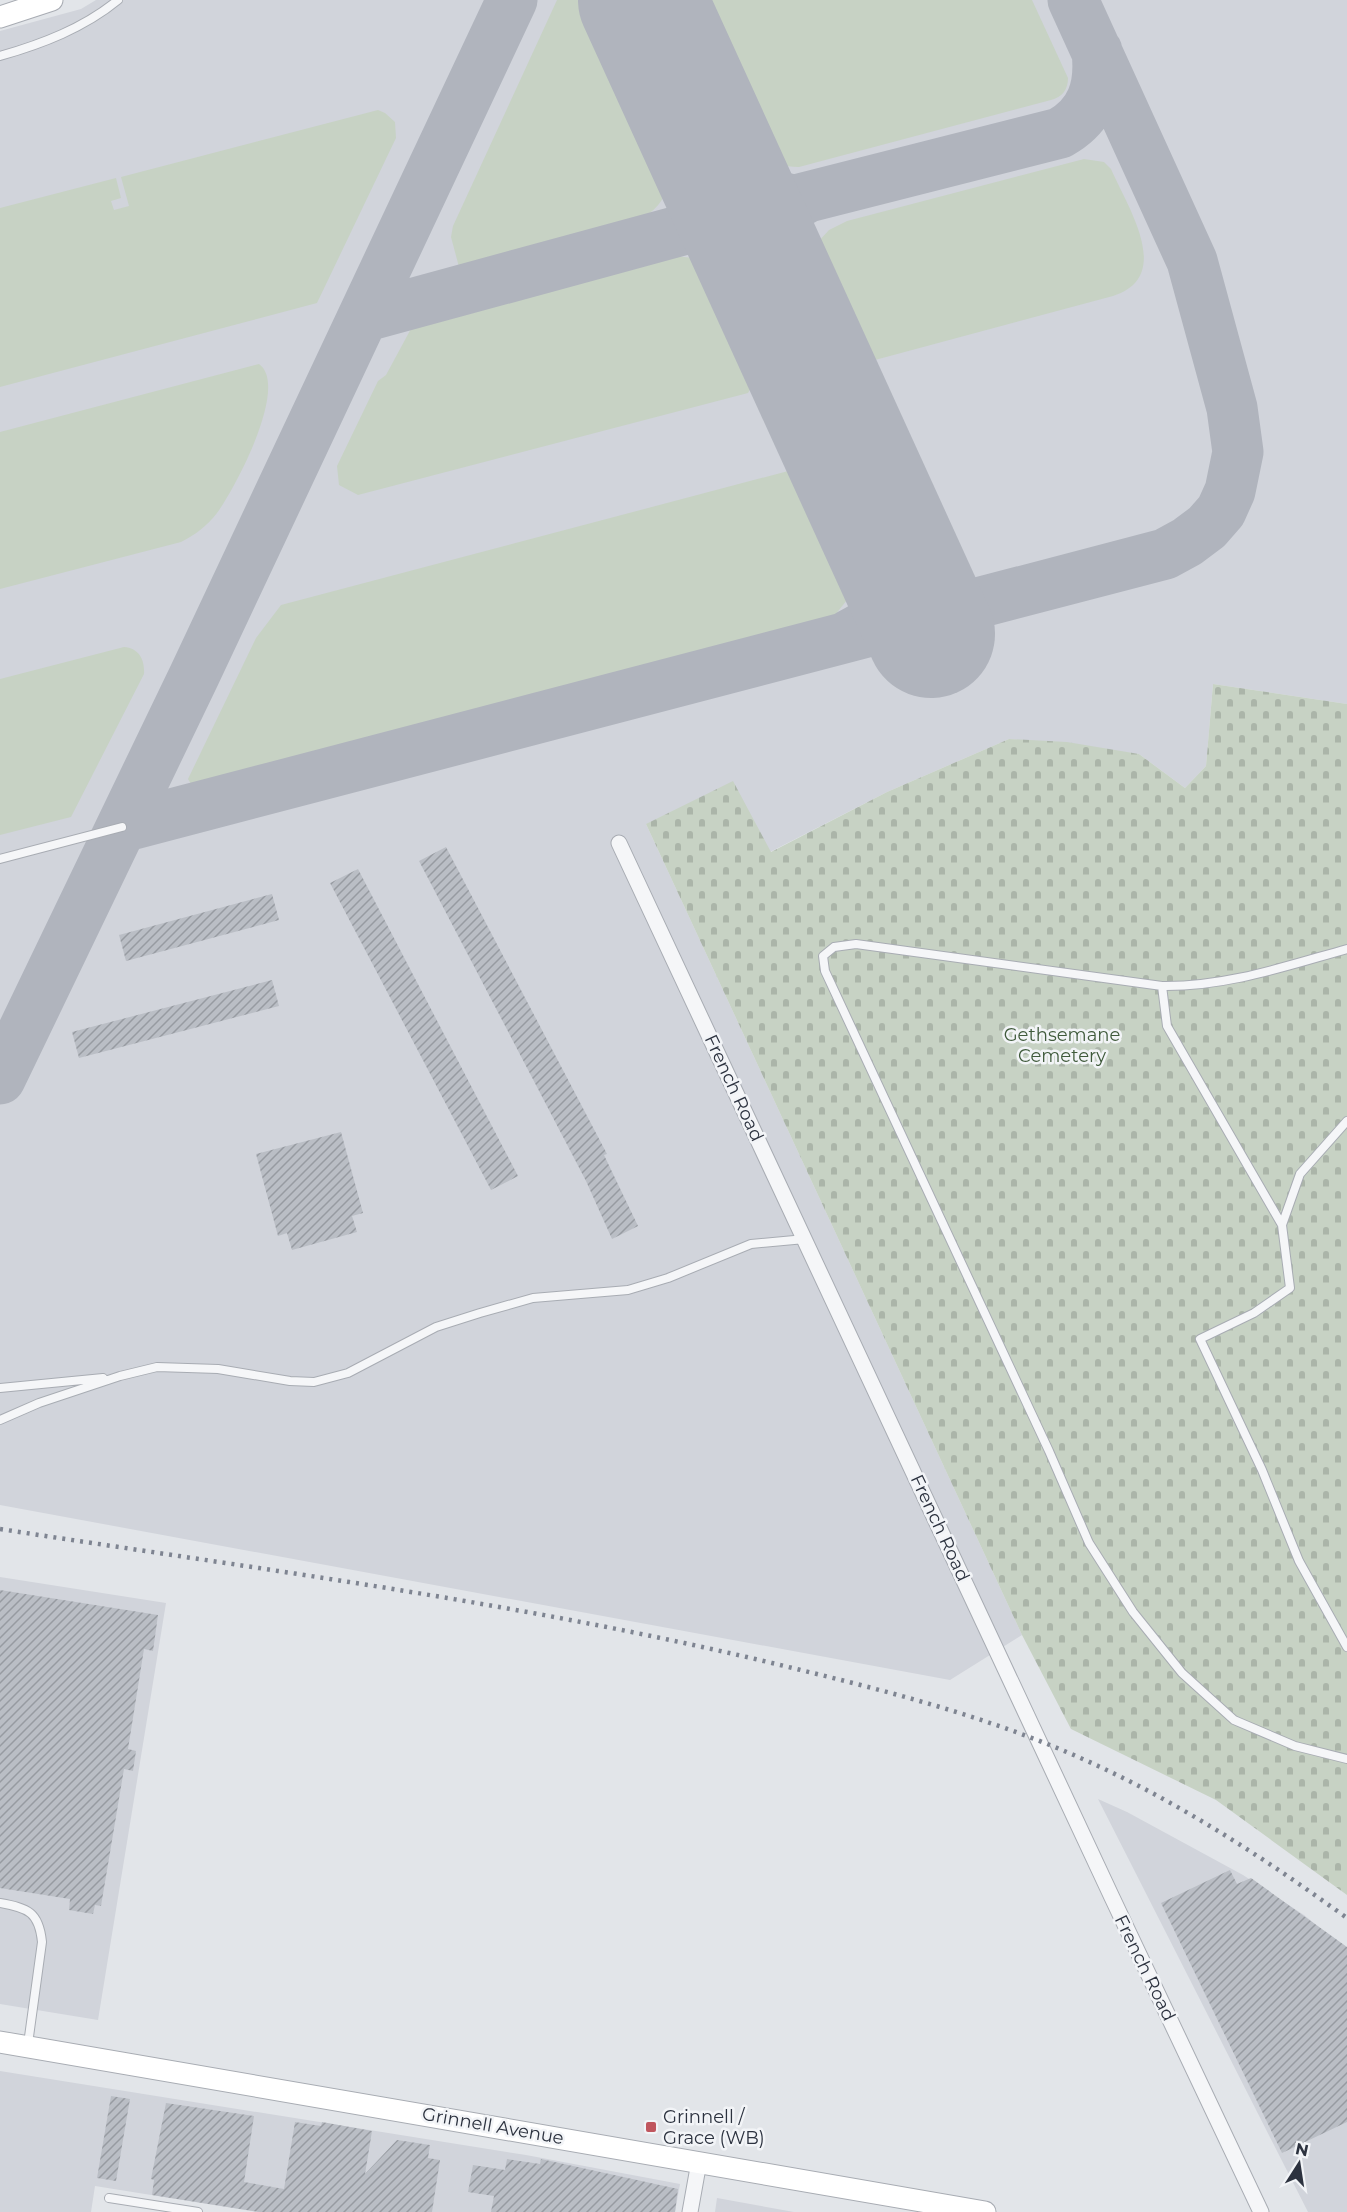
<svg xmlns="http://www.w3.org/2000/svg" width="1347" height="2212" font-family="Montserrat,sans-serif">
  <style>
    .built { fill: #d1d4db }
    .green { fill: #c7d2c4 }
    .cemetery { fill: url(#cemetery-stones) }
    .lines { fill: none; stroke-linecap: round; stroke-linejoin: round }
    .taxiway { stroke: #b0b4bd; stroke-width: 51 }
    .runway { stroke: #b0b4bd; stroke-width: 128 }
    .building { fill: url(#building-hatch) }
    .lane-casing { stroke: #a8acb3; stroke-width: 10 }
    .street-casing { stroke: #a8acb3; stroke-width: 17 }
    .secondary-casing { stroke: #a8acb3; stroke-width: 23 }
    .lane { stroke: #f5f6f8; stroke-width: 8 }
    .street { stroke: #f5f6f8; stroke-width: 15 }
    .secondary { stroke: #fff; stroke-width: 21 }
    .rail { stroke: #7e8491; stroke-width: 4.5; stroke-dasharray: 3 6; stroke-linecap: butt }
    .poi-dot { fill: #c0565e; stroke: #f2f4f7; stroke-width: 2 }
    .labels { text-anchor: middle; stroke-width: 5; stroke-linejoin: round; paint-order: stroke }
    .park-label { font-size: 18px; fill: #3f5a3b; stroke: #f2f4f7 }
    .street-label { font-size: 18px; fill: #2c323f; stroke: #f2f4f7 }
    .poi-label { font-size: 18px; fill: #2c323f; stroke: #f2f4f7; text-anchor: start }
  </style>
  <defs>
    <pattern id="cemetery-stones" width="16" height="16" patternUnits="userSpaceOnUse" patternTransform="scale(1.5)"><rect width="16" height="16" fill="#c7d2c4"/><path d="M2 7V4a2 2 0 0 1 4 0v3zM10 15v-3a2 2 0 0 1 4 0v3z" fill="#abb5a9"/></pattern>
    <pattern id="building-hatch" width="6" height="6" patternUnits="userSpaceOnUse" patternTransform="scale(1.5)"><rect width="6" height="6" fill="#babec5"/><path d="M-1 1l2-2M0 6l6-6M5 7l2-2" fill="none" stroke="#979ba1"/></pattern>
  </defs>
  <rect width="100%" height="100%" fill="#e2e5e9"/>
  <!-- built -->
  <path class="built" d="M96,0H1347V704L1213,684L1206,766L1185,788L1139,754L1009,739L887,792L770,852L646,824L1022,1635L950,1680L0,1505V31L81,9Z
    M0,1577L166,1603L98,2020L0,2004Z
    M1098,1799L1127,1812L1243,1875L1304,1915L1347,1950V2212H1308Z
    M0,2071L526,2155L680,2184L675,2212H258L95,2186L91,2212H0Z
    M717,2198L794,2212H715Z"/>
  <!-- green -->
  <path class="green" d="M557,0H591L666,169C672,195 657,212 634,222L459,267L451,237L453,226Z
    M688,0H1032L1068,78C1068,90 1062,97 1051,100L799,167C780,167 766,161 755,146Z
    M378,110L385,113L395,122L396,138L317,303L0,387V208L116,178L121,198L111,201L114,210L129,206L121,177Z
    M1084,159L1104,162L1111,169C1127,206 1175,277 1113,296L875,360L845,343L813,270V255L818,242L829,230L847,221Z
    M675,256L694,258L713,271L761,370L748,393L358,495L339,485L337,466L378,381L386,375L413,325Z
    M259,364C290,386 234,490 217,513C207,526 195,535 181,542L0,589V432Z
    M807,466L854,571L851,595L835,615L191,784L188,779L256,638L281,605Z
    M124,647C139,648 145,660 144,674L71,817L0,835V679Z"/>
  <!-- cemetery -->
  <path class="cemetery" d="M1213,684L1347,704V1895L1216,1800L1071,1729L1022,1635L646,824L733,781L771,852L887,792L1009,739L1067,742L1139,754L1185,788L1206,766Z"/>
  <g class="lines">
    <!-- taxiway -->
    <path class="taxiway" d="M699,121C722,167 747,199 803,200
      M363,317L741,214L1060,133C1092,115 1101,87 1097,51
      M849,635C882,618 899,603 899,565
      M122,827L1165,554L1187,542L1207,527L1221,511L1230,491L1238,452L1232,408L1192,261L1073,0
      M0,1079L194,676L512,0"/>
    <!-- runway -->
    <path class="runway" d="M642,0L931,634"/>
  </g>
  <!-- building -->
  <path class="building" d="M446,847L607,1154L604,1155L638,1226L612,1239L586,1181L419,861Z
    M358,869L518,1176L491,1190L330,883Z
    M272,894L279,920L126,961L119,935Z
    M272,980L279,1006L79,1058L72,1032Z
    M341,1132L363,1213L352,1216L357,1232L292,1250L287,1233L278,1236L256,1154Z
    M0,1590L158,1615L153,1651L144,1649L128,1749L136,1751L133,1771L124,1769L101,1906L95,1905L93,1914L69,1910L70,1899L0,1888Z
    M1230,1870L1237,1884L1251,1878L1347,1947V2122L1282,2153L1161,1903Z
    M111,2096L130,2099L116,2181L97,2178Z
    M166,2103L254,2116L244,2182L284,2189L295,2122L321,2126L322,2122L372,2131L365,2174L397,2140L430,2145L428,2158L440,2160L432,2212H259L152,2195L154,2180L151,2179Z
    M507,2159L540,2164L541,2159L678,2189L675,2212H491L494,2196L468,2192L473,2165L505,2170Z"/>
  <g class="lines">
    <defs>
      <path id="lane" d="M0,56C42,44 84,28 118,0
        M0,859L122,827
        M1347,949C1286,966 1226,987 1162,986L856,944L834,947L823,956L825,971L1049,1451L1089,1543L1133,1612L1182,1673L1234,1720L1295,1746L1347,1759
        M1162,986L1167,1026L1282,1225L1290,1288L1254,1313L1200,1339L1262,1470L1299,1561L1347,1647
        M1282,1225L1300,1174L1347,1121
        M0,1388L103,1378
        M0,1420L39,1403L120,1376L157,1367L218,1369L290,1381L314,1382L348,1373L436,1327L480,1313L533,1298L628,1290L668,1278L751,1244L805,1239
        M0,1903C28,1908 39,1912 42,1942L28,2044
        M109,2198L198,2212"/>
      <path id="street" d="M619,843C833,1299 1044,1757 1261,2212
        M690,2212L699,2162"/>
      <path id="secondary" d="M0,17L52,0
        M0,2042L985,2212"/>
    </defs>
    <!-- lane casing -->
    <use href="#lane" class="lane-casing"/>
    <!-- street casing -->
    <use href="#street" class="street-casing"/>
    <!-- secondary casing -->
    <use href="#secondary" class="secondary-casing"/>
    <!-- lane -->
    <use href="#lane" class="lane"/>
    <!-- street -->
    <use href="#street" class="street"/>
    <!-- secondary -->
    <use href="#secondary" class="secondary"/>
    <!-- rail -->
    <path class="rail" d="M0,1529C258,1569 518,1602 772,1663C879,1689 985,1715 1085,1760C1179,1802 1264,1858 1347,1918"/>
  </g>
  <!-- markers -->
  <rect class="poi-dot" x="645" y="2121" width="12" height="12" rx="3"/>
  <g class="labels">
    <!-- park labels -->
    <g class="park-label">
      <text x="1062" y="1041">Gethsemane<tspan x="1062" dy="21">Cemetery</tspan></text>
    </g>
    <!-- street labels -->
    <g class="street-label">
      <text transform="translate(734 1088) rotate(65)" y="6">French Road</text>
      <text transform="translate(940 1528) rotate(65)" y="6">French Road</text>
      <text transform="translate(1145 1968) rotate(64)" y="6">French Road</text>
      <text transform="translate(493 2126) rotate(10)" y="6">Grinnell Avenue</text>
    </g>
    <!-- poi labels -->
    <g class="poi-label">
      <text x="663" y="2123">Grinnell /<tspan x="663" dy="21">Grace (WB)</tspan></text>
    </g>
  </g>
  <!-- north arrow -->
  <g transform="translate(1299 2164) rotate(12)" stroke="#f2f4f7" stroke-width="4.5" paint-order="stroke">
  <path d="M0-4.5L10 22L0 15L-10 22Z" fill="#2c323f"/>
  <text y="-9" font-size="16" font-weight="bold" text-anchor="middle" fill="#2c323f">N</text>
  </g>
</svg>
